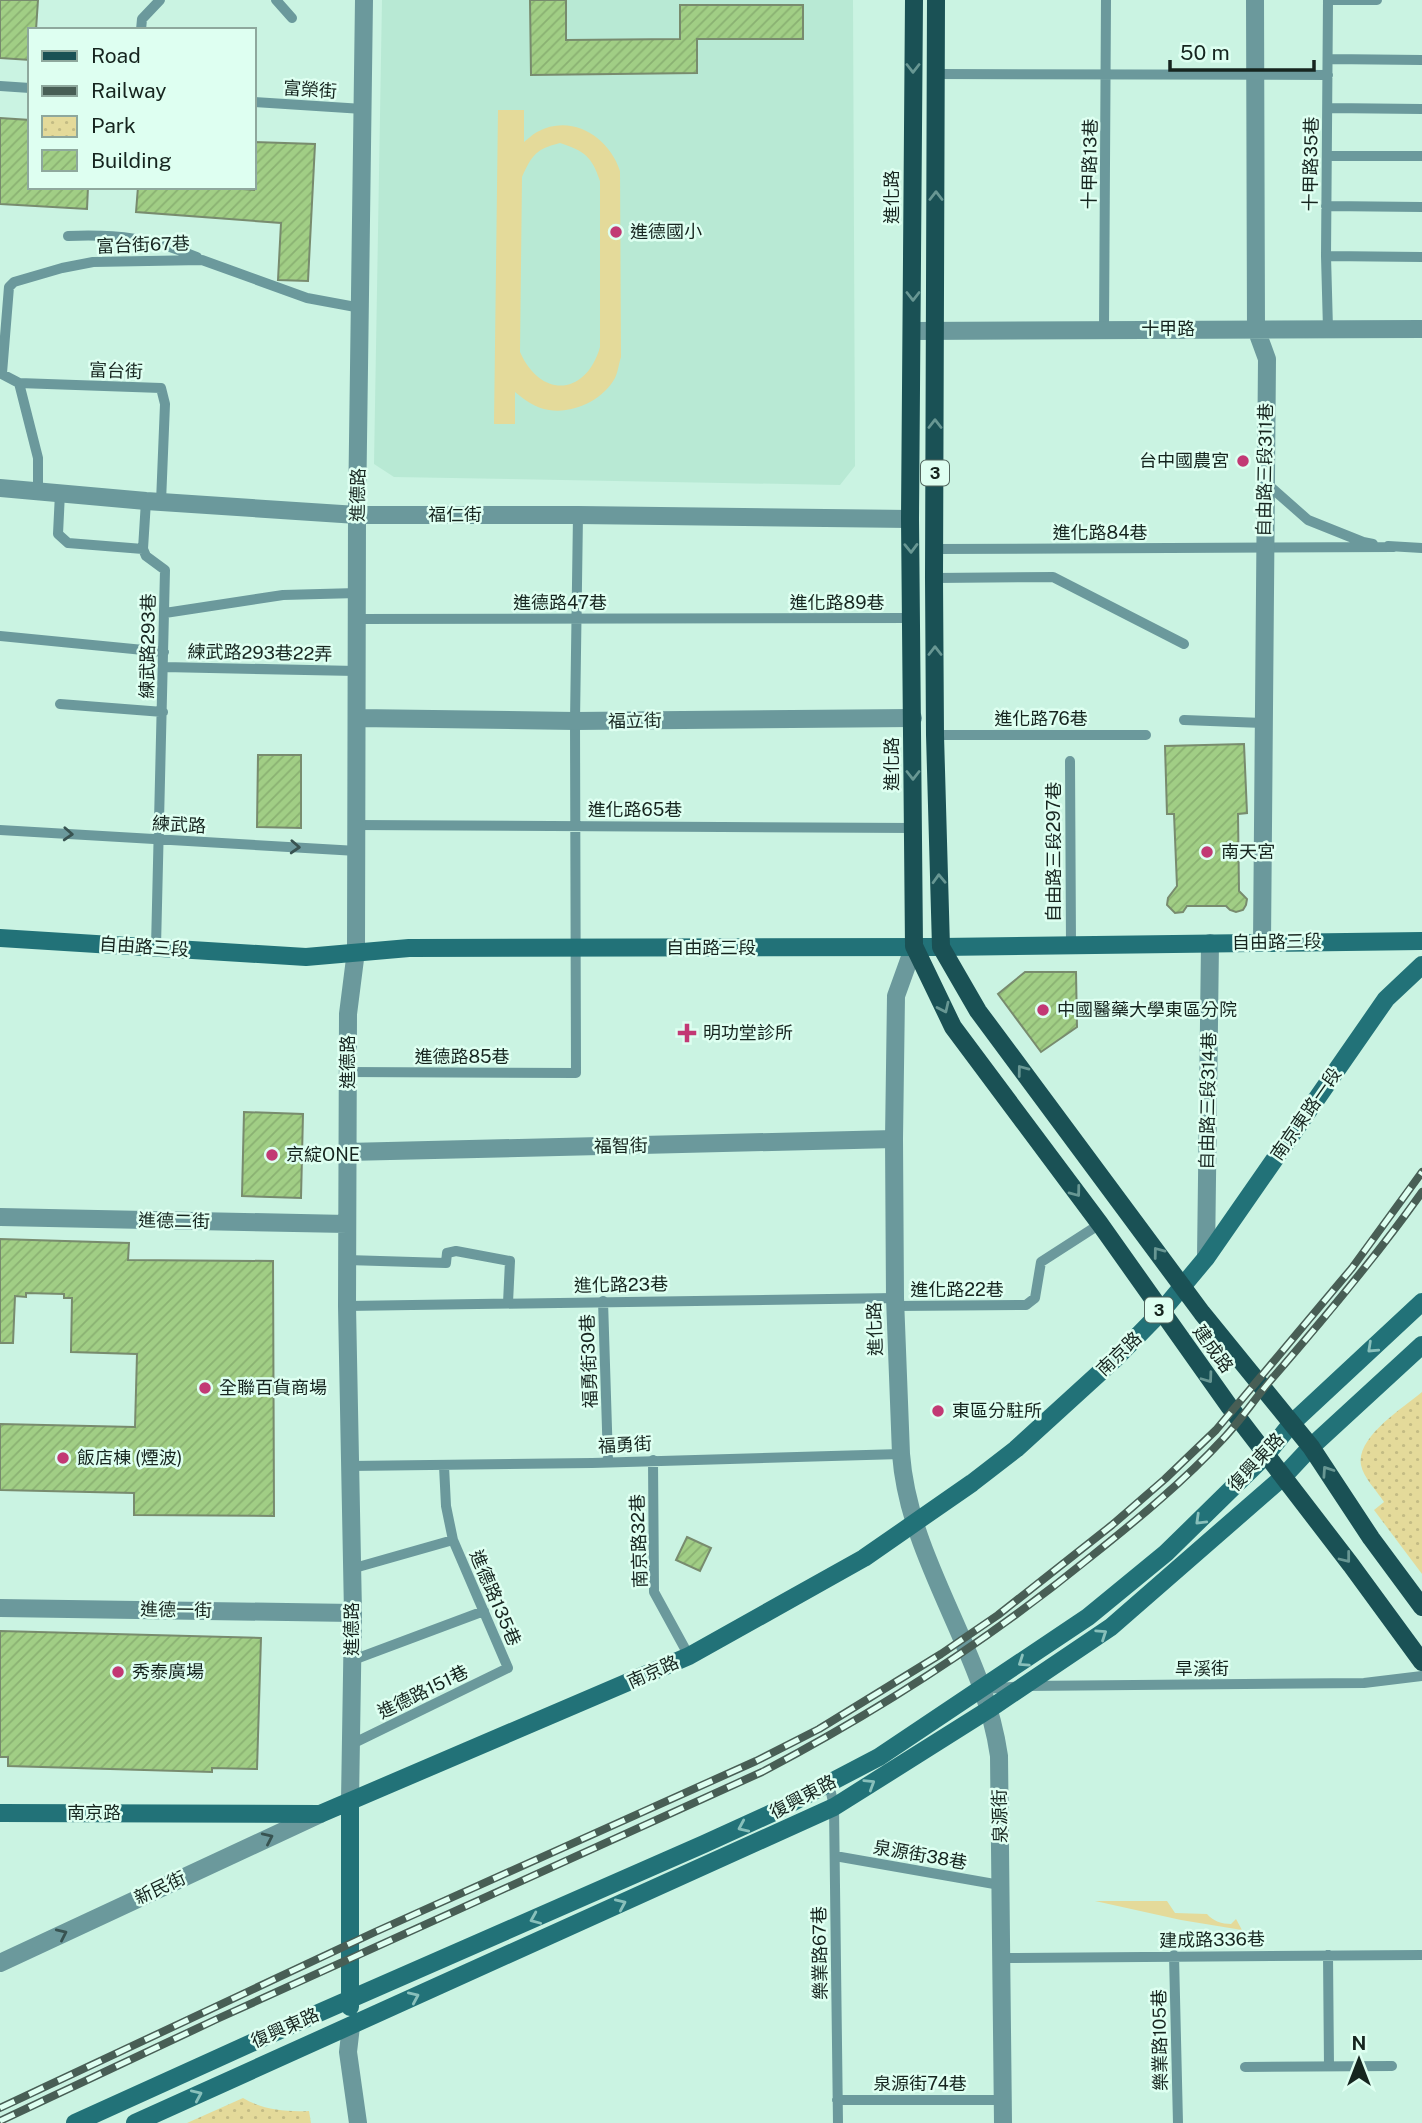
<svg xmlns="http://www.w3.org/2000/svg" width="1422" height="2123" font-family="'Public Sans','Noto Sans TC',sans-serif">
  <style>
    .built { fill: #b8e9d4 }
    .green { fill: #e4da9a; fill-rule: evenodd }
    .park { fill: url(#park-dots) }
    .building { fill: url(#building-hatch); stroke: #788b6e; stroke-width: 2 }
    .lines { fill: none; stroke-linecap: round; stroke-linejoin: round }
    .lane { stroke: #6b999c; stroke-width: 10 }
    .street { stroke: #6b999c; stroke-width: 18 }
    .secondary { stroke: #227278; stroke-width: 18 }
    .primary { stroke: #1a5155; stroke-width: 18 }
    .rail-casing { stroke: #485e55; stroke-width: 8 }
    .rail { stroke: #defff1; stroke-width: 5; stroke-dasharray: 16; stroke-linecap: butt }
    .oneway { stroke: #689793 }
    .oneway2 { stroke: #385351 }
    .oneway3 { stroke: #89c0bb }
    .poi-dot { fill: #c23974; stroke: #defff1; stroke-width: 2.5 }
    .labels { text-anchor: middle; stroke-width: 5; stroke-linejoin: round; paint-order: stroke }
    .shield { fill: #defff1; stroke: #52665e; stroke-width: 2 }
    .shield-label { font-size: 16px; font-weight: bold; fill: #16251f }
    .street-label { font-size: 18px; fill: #16251f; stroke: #defff1 }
    .poi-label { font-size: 18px; fill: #16251f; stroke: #defff1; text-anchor: start }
  </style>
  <defs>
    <pattern id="park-dots" width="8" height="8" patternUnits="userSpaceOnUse" patternTransform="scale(1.75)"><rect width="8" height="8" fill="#e4da9a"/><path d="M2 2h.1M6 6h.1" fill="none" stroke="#c3bb84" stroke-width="1.8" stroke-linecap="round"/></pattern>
    <pattern id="building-hatch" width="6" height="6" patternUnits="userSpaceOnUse" patternTransform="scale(1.75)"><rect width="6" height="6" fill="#a1ce85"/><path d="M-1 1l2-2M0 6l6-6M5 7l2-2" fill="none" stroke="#8ab172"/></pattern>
  </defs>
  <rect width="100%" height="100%" fill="#caf3e2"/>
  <!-- built -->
  <path class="built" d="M382,0H853L855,466L840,485L394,477L374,464Z"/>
  <!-- green -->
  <path class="green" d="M498,110H524V142C528,139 533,134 537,132C572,113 609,137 620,171L621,357C619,363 618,372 615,378C603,400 573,414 549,410C535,408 525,400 515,392V424H494ZM560,143C585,151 592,157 600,181V347C586,396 541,399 520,352L522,177C532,155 536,149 560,143Z
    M1095,1901H1167L1175,1913L1207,1914C1213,1921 1222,1924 1231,1924L1236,1919L1242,1930L1181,1920Z"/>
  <!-- park -->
  <path class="park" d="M1422,1392V1574L1374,1510L1384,1502C1377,1491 1363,1477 1361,1465C1356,1437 1403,1408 1422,1392Z
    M243,2098C263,2110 286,2112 309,2111L311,2123H187Z"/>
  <!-- building -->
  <path class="building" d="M0,0H38L36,30H30V60L0,58Z
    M530,0H566V40L680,39V5H803V39H697V73L531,75Z
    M0,118L30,120V187H88L87,209L0,204Z
    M254,142L315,144L308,281L278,280L281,223L136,212L138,187H215L254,190Z
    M1244,744L1247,813L1238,814L1239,891L1247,899L1246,905L1243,910L1236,912L1230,910L1226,906H1187L1183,912L1175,913L1167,905L1168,898L1177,886L1174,814H1167L1165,746Z
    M258,755H301V828L257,827Z
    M1025,972H1076L1077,1027L1041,1052L998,994Z
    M244,1112L303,1114L301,1198L242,1196Z
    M0,1239L129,1243L128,1260L273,1261L274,1516L134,1515V1493L0,1490V1424L135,1427L137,1354L71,1352L72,1298H64V1294L26,1293V1297L15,1296L13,1343H0Z
    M687,1537L711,1548L700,1571L676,1560Z
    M0,1631L261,1638L257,1769L212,1768V1772L8,1766V1757H0Z"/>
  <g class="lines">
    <!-- lane -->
    <path class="lane" d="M276,0L292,18
      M1328,0H1377
      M141,30L142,19L160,0
      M1328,59L1422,60
      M936,74L1328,75
      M0,86L30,88
      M254,102L363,109
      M1328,108L1422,109
      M1327,156H1422
      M1326,206L1422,207
      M68,236C118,234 151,238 197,257
      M1326,256L1422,257
      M1104,329L1106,0
      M1328,329L1326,256L1328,0
      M0,373L19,383L161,388L165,404L161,502
      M2,373L9,287L14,282L62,268L93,262L202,260L307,298L361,308
      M19,383L38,458V491
      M1266,483L1308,520L1363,542L1373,544
      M60,493L58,534L68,543L143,549
      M146,501L143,549L146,556L165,570L156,947
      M1388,546L1422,548
      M935,549L1394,547
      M934,578L1053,577L1184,644
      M165,613L283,595L357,593
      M357,619L911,618
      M0,636L164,652
      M164,667L356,671
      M60,704L163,712
      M1184,720L1263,723
      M935,735H1146
      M1070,761L1071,944
      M356,825L914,828
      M0,830L357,851
      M348,1072L576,1073L575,721L578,515
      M347,1260L446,1263L447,1253L456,1251L510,1261L508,1303
      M603,1301L608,1461
      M347,1306L895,1298
      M896,1306L1026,1305L1035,1298L1041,1262L1100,1224
      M653,1460L654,1592L689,1656
      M350,1466L592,1463L901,1454
      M351,1569L453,1540
      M353,1660L484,1611
      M986,1689L1024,1686L1364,1683L1422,1676
      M352,1744L508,1668L453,1540L446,1506L444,1466
      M829,1783L834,1807L838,2123
      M835,1856L1000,1885
      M1174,1955L1178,2123
      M1328,1955L1329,2066
      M1002,1958L1422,1955
      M1245,2067L1392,2066
      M837,2100H1003"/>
    <!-- street -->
    <path class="street" d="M1255,0L1256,329L1267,359L1262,942
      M913,331L1422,329
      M0,488L146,501L357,515H578L910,519
      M357,718L575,721L913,718
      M914,946L896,996L894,1139L895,1298L901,1454C909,1561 984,1650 999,1756L1003,2123
      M347,1152L894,1139
      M0,1217L347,1224
      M1206,1258L1210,943
      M0,1608L353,1613
      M350,1801L353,1613L347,1306L348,1014L356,951L357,515L364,0
      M0,1963L320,1814
      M351,2026L348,2052L358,2123"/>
    <!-- secondary -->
    <path class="secondary" d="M0,938L306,957L409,948L941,947L1422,941
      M350,1801V2007
      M0,1813L320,1814L689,1656L864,1558L972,1483L1016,1449L1117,1357L1161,1312L1206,1258L1386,999L1422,965
      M75,2123L289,2026L704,1844L772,1813L879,1757L1088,1617L1166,1553L1266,1455L1291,1424L1422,1302
      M135,2123L834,1807L988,1710L1111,1627L1283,1477L1311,1447L1422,1345"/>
    <!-- primary -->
    <path class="primary" d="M914,0L910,519L914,946L953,1027L1100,1224L1229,1406L1351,1565L1422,1662
      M936,0L934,578L935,735L941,947L978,1011L1202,1313L1311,1447L1371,1538L1422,1607"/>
    <defs>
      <path id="rail" d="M0,2108L375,1932L756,1761L819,1729L941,1654L998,1615L1112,1525L1165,1479L1216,1430L1352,1268L1422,1172
        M0,2121L217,2019L762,1772C880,1710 990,1639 1093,1555C1138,1519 1184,1481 1223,1439C1240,1421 1254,1400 1270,1381C1323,1320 1375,1258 1422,1192"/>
    </defs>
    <!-- rail casing -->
    <use href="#rail" class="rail-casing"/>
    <!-- rail -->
    <use href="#rail" class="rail"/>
  </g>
  <!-- one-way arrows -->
  <defs><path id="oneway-chevron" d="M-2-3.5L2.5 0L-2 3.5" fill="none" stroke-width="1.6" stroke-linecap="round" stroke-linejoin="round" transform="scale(1.75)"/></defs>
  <g class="oneway">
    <use href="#oneway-chevron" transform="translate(913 68) rotate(90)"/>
    <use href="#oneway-chevron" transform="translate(936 196) rotate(-90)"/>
    <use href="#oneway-chevron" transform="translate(913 296) rotate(90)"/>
    <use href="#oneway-chevron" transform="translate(935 424) rotate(-90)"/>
    <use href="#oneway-chevron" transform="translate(911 548) rotate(89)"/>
    <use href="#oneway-chevron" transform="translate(935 651) rotate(-90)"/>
    <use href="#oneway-chevron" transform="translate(913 775) rotate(90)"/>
    <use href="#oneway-chevron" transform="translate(939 879) rotate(-92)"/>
    <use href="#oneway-chevron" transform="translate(944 1008) rotate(65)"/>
    <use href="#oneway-chevron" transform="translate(1022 1070) rotate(-127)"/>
    <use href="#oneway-chevron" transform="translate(1076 1192) rotate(53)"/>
    <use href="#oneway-chevron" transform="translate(1158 1252) rotate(-127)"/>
    <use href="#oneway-chevron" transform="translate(1208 1378) rotate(54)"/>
    <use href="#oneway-chevron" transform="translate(1327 1471) rotate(-124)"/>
    <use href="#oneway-chevron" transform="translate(1346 1558) rotate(52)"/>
  </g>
  <g class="oneway2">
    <use href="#oneway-chevron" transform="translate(68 834) rotate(3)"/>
    <use href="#oneway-chevron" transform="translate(295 847) rotate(3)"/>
    <use href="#oneway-chevron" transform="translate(268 1838) rotate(-25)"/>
    <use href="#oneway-chevron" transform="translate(62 1934) rotate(-25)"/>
  </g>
  <g class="oneway3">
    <use href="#oneway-chevron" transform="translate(1372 1348) rotate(137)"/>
    <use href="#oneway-chevron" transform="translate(1200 1520) rotate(136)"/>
    <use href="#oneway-chevron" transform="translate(1102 1634) rotate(-34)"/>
    <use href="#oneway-chevron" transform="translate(1023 1662) rotate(146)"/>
    <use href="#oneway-chevron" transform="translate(870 1784) rotate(-32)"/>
    <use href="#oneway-chevron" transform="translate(743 1827) rotate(156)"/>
    <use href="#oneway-chevron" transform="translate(621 1904) rotate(-24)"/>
    <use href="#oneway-chevron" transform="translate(535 1919) rotate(157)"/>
    <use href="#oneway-chevron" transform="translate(414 1997) rotate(-24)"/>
    <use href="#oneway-chevron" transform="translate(197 2095) rotate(-24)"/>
  </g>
  <!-- markers -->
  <g class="poi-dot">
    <circle cx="616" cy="232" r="7"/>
    <circle cx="1243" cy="461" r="7"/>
    <circle cx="1207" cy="852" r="7"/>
    <circle cx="1043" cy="1010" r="7"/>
    <path d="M683.5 1022.5h7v7h7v7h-7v7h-7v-7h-7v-7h7z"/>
    <circle cx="272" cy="1155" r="7"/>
    <circle cx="205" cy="1388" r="7"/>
    <circle cx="938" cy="1411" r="7"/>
    <circle cx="63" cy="1458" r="7"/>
    <circle cx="118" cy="1672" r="7"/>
  </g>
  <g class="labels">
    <!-- shield labels -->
    <g class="shield">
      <rect x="921" y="460.5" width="28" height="25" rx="5"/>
      <rect x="1145" y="1297.5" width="28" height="25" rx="5"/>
    </g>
    <g class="shield-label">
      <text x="935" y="479">3</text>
      <text x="1159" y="1316">3</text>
    </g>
    <!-- street labels -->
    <g class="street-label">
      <text transform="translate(310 90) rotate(4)" y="6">富榮街</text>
      <text transform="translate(1090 164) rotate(-89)" y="6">十甲路13巷</text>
      <text transform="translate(1311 164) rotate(-89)" y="6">十甲路35巷</text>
      <text transform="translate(892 197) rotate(-90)" y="6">進化路</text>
      <text transform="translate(143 245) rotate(-2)" y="6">富台街67巷</text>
      <text x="1168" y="335">十甲路</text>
      <text transform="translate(116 371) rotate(2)" y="6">富台街</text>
      <text transform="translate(1265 470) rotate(-89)" y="6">自由路三段311巷</text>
      <text transform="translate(358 495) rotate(-89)" y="6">進德路</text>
      <text x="455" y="521">福仁街</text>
      <text x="1100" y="539">進化路84巷</text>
      <text x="560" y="609">進德路47巷</text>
      <text x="837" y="609">進化路89巷</text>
      <text transform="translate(148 646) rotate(-89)" y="6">練武路293巷</text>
      <text transform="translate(260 653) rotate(1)" y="6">練武路293巷22弄</text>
      <text x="1041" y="725">進化路76巷</text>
      <text transform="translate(635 721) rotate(-1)" y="6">福立街</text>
      <text transform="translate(892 764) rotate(-90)" y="6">進化路</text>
      <text x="635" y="816">進化路65巷</text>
      <text transform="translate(179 825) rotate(3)" y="6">練武路</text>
      <text transform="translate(1054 852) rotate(-90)" y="6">自由路三段297巷</text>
      <text transform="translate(1277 942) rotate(-1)" y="6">自由路三段</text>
      <text transform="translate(144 947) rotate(4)" y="6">自由路三段</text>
      <text x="711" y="954">自由路三段</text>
      <text x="462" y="1063">進德路85巷</text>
      <text transform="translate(348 1062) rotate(-90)" y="6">進德路</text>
      <text transform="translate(1208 1101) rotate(-89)" y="6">自由路三段314巷</text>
      <text transform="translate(1306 1114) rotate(-55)" y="6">南京東路一段</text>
      <text transform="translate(621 1146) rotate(-1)" y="6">福智街</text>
      <text transform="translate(174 1221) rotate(1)" y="6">進德二街</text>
      <text transform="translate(621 1285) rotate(-1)" y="6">進化路23巷</text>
      <text x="957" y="1296">進化路22巷</text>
      <text transform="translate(875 1329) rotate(-92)" y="6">進化路</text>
      <text transform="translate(1213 1349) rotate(54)" y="6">建成路</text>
      <text transform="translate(1119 1354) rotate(-44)" y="6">南京路</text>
      <text transform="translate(589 1361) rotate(-92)" y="6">福勇街30巷</text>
      <text transform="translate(625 1445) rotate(-3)" y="6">福勇街</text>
      <text transform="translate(1256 1462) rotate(-47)" y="6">復興東路</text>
      <text transform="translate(639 1541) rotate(-92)" y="6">南京路32巷</text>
      <text transform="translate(495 1598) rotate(67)" y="6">進德路135巷</text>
      <text transform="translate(176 1610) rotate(1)" y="6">進德一街</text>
      <text transform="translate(352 1629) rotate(-90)" y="6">進德路</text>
      <text x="1202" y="1675">旱溪街</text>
      <text transform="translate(653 1672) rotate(-24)" y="6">南京路</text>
      <text transform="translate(423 1692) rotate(-26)" y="6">進德路151巷</text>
      <text transform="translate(803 1797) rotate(-28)" y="6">復興東路</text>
      <text x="94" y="1819">南京路</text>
      <text transform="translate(1000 1816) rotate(-91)" y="6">泉源街</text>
      <text transform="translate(920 1855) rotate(10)" y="6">泉源街38巷</text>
      <text transform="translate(160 1888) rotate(-25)" y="6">新民街</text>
      <text transform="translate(1212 1940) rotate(-1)" y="6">建成路336巷</text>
      <text transform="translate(820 1953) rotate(-91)" y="6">樂業路67巷</text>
      <text transform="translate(285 2028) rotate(-24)" y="6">復興東路</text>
      <text transform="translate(1160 2040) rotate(-91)" y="6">樂業路105巷</text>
      <text x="920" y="2090">泉源街74巷</text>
    </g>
    <!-- poi labels -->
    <g class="poi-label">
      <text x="630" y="238">進德國小</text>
      <text x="1229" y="467" text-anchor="end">台中國農宮</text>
      <text x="1221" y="858">南天宮</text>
      <text x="1057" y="1016">中國醫藥大學東區分院</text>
      <text x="703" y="1039">明功堂診所</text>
      <text x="286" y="1161">京綻ONE</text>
      <text x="219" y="1394">全聯百貨商場</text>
      <text x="952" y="1417">東區分駐所</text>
      <text x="77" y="1464">飯店棟 (煙波)</text>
      <text x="132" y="1678">秀泰廣場</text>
    </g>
  </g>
  <!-- legend -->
  <rect x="28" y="28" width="228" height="161" fill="#defff1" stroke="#8ea89d" stroke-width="2"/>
  <rect x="42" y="51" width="35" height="10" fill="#1a5155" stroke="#8ea89d" stroke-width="2"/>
  <text x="91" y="63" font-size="21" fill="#16251f">Road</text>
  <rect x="42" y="86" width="35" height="10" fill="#485e55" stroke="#8ea89d" stroke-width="2"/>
  <text x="91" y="98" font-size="21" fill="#16251f">Railway</text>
  <rect x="42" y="116" width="35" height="21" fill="url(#park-dots)" stroke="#8ea89d" stroke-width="2"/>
  <text x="91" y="133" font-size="21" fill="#16251f">Park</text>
  <rect x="42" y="150" width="35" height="21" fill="url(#building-hatch)" stroke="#8ea89d" stroke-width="2"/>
  <text x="91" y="168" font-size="21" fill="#16251f">Building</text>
  <!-- north arrow -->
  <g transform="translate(1359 2060)" stroke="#defff1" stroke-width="5" paint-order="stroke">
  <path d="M0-5L12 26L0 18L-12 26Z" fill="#16251f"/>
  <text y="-10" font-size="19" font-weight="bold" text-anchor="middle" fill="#16251f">N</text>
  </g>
  <!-- scale -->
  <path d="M1170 60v10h144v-10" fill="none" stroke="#16251f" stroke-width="3.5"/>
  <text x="1180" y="60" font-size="21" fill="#16251f" stroke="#defff1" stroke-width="5" paint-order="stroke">50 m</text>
</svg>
